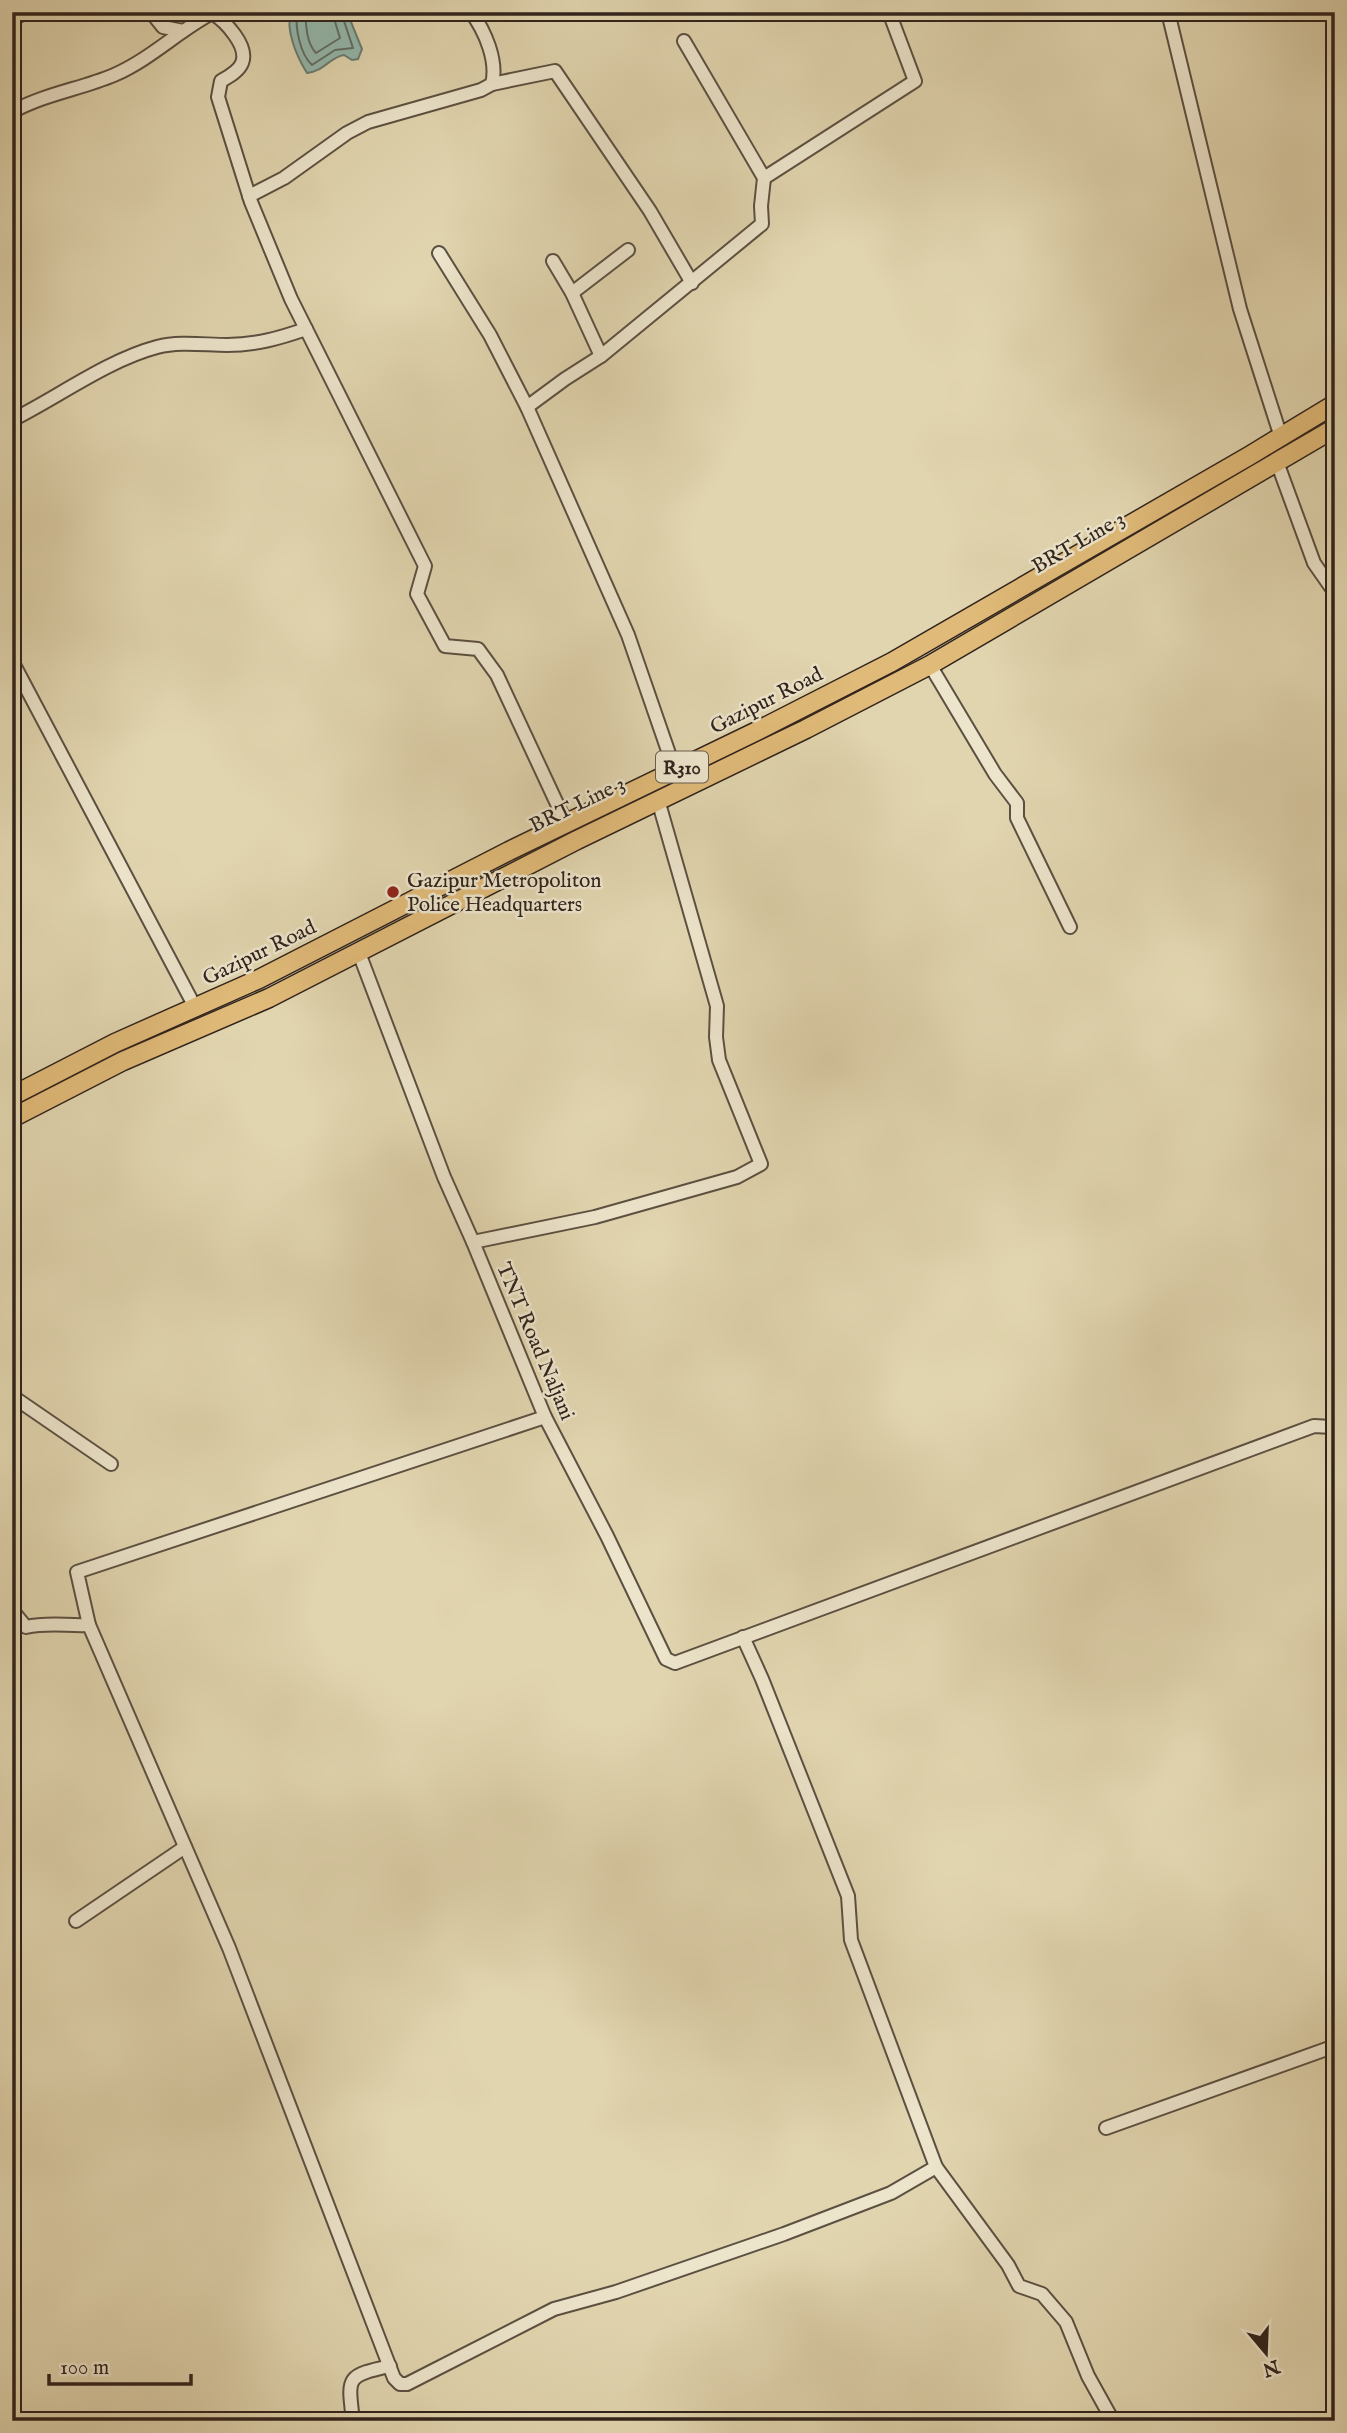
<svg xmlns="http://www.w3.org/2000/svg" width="1347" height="2433" font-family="'IM FELL English',serif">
<rect width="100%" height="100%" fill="#e1d5af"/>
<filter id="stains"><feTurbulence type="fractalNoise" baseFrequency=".00286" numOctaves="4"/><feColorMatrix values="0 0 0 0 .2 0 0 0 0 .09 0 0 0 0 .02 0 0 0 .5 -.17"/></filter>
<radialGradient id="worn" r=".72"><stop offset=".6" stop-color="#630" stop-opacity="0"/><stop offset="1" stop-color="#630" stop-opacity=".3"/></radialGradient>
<path fill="#94b8ad" stroke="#6c7c73" stroke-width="2" d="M 291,12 L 347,12 L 362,49 L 358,59 L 352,60 L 344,55 C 330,57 323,72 307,73 C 297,57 285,30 291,12 Z"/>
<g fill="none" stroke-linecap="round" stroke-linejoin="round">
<g stroke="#626e65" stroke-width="2">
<path d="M 297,12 C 295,28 300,54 312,65 L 335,50 L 353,48 L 341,12"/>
<path d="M 306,12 C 305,24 307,44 316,53 L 340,38 L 332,12"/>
</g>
<g stroke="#5c5042" stroke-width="16">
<g id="street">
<path d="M 151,12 L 163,27 L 183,31"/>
<path d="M 1168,12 L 1240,309 L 1281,437"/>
<path d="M 212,13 C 225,21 249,46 242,63 C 239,71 228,77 221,81 L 218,97 L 251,202 L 291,299 L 425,566 L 417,594 L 445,646 L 478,649 L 497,675 L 566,823"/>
<path d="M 12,19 L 27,12"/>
<path d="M 492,84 L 555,71 L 650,211 L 692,283"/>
<path d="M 12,112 C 44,94 81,89 114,75 C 151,59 179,30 214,12"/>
<path d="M 764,178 L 915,81 L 889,12"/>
<path d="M 249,196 L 284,178 L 347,133 L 368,122 L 481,90 L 492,84 C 498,61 485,31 471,12"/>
<path d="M 439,253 L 490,335 L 527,407 L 628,635 L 675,771"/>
<path d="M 553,261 L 572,293 L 601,356"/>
<path d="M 572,293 L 628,250"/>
<path d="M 527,407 L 565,379 L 601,356 L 762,224 L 761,206 L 764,178 L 684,41"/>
<path d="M 12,420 C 58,397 108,360 157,347 C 180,341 205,345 227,345 C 256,345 280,338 306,329"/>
<path d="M 1277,462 L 1314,563 L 1335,593"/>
<path d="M 12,661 L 195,1007"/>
<path d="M 930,665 L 995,774 L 1017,803 L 1017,818 L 1070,927"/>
<path d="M 359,953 L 444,1177 L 473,1242 L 545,1417 L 607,1536 L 666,1659 L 675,1663 L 1314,1426 L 1332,1427 L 1335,1429"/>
<path d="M 473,1242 L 595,1217 L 737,1177 L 761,1164 L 719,1060 L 716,1037 L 717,1006 L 658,800"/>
<path d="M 12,1396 L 111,1464"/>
<path d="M 545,1417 L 77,1572 L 89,1625 L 229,1948 L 394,2378 L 400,2384 L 407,2384 L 554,2309 L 616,2292 L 784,2234 L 891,2193 L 936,2167"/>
<path d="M 12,1610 L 26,1627 C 48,1622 67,1626 89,1625"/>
<path d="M 743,1637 L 762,1679 L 848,1896 L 851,1940 L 936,2167 L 1008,2265 L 1019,2286 L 1042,2294 L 1066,2322 L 1088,2376 L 1113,2421"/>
<path d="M 76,1921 L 185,1847"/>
<path d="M 1106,2128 L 1335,2046"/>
<path d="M 353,2421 C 348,2377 345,2376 390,2366"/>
<path d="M 1236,2421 L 1258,2421"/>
</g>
</g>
<g stroke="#30231d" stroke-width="21">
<g id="primary">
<path d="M 12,1096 L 115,1043 L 259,979 L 509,851 L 755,732 L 892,662 L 1249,456 L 1335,404"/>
<path d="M 12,1118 L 123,1061 L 269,998 L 577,840 L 806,729 L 930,665 L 1335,428"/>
</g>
</g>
<use href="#street" stroke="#ece4cb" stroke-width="12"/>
<use href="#primary" stroke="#e0ba78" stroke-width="18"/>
</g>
<circle fill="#8f2418" stroke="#ece4cb" stroke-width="2.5" cx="393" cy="892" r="7"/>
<g text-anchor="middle" stroke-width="5" stroke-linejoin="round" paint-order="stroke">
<rect fill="#ece4cb" stroke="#685d51" stroke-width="2" x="656" y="751.5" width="52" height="31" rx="5"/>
<g font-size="19" font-weight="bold" fill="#30231d">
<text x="682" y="774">R310</text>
</g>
<g font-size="21" fill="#30231d" stroke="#ece4cb">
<text transform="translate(1078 542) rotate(-30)" y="7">BRT Line 3</text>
<text transform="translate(766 700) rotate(-27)" y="7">Gazipur Road</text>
<text transform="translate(577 804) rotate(-26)" y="7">BRT Line 3</text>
<text transform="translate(259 952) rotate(-26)" y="7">Gazipur Road</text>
<text transform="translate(536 1341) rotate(67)" y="7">TNT Road Naljani</text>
</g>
<g font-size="21" fill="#30231d" stroke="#ece4cb" text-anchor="start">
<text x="407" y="887">Gazipur Metropoliton<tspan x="407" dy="24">Police Headquarters</tspan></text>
</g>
</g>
<rect width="1347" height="2433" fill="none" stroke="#e1d5af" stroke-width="42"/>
<rect x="14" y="14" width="1319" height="2405" fill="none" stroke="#30231d" stroke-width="3.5"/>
<rect x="21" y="21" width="1305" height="2391" fill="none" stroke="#30231d" stroke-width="2"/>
<g transform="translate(1266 2353) rotate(161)" stroke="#ece4cb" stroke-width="5" paint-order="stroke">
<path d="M0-5L12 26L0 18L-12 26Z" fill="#30231d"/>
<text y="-10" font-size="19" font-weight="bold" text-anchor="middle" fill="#30231d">N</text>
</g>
<path d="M49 2374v10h142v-10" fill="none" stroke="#30231d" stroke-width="3.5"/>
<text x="60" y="2374" font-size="21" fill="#30231d" stroke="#ece4cb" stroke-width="5" paint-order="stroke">100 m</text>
<rect width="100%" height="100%" filter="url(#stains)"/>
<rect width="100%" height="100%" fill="url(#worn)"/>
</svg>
